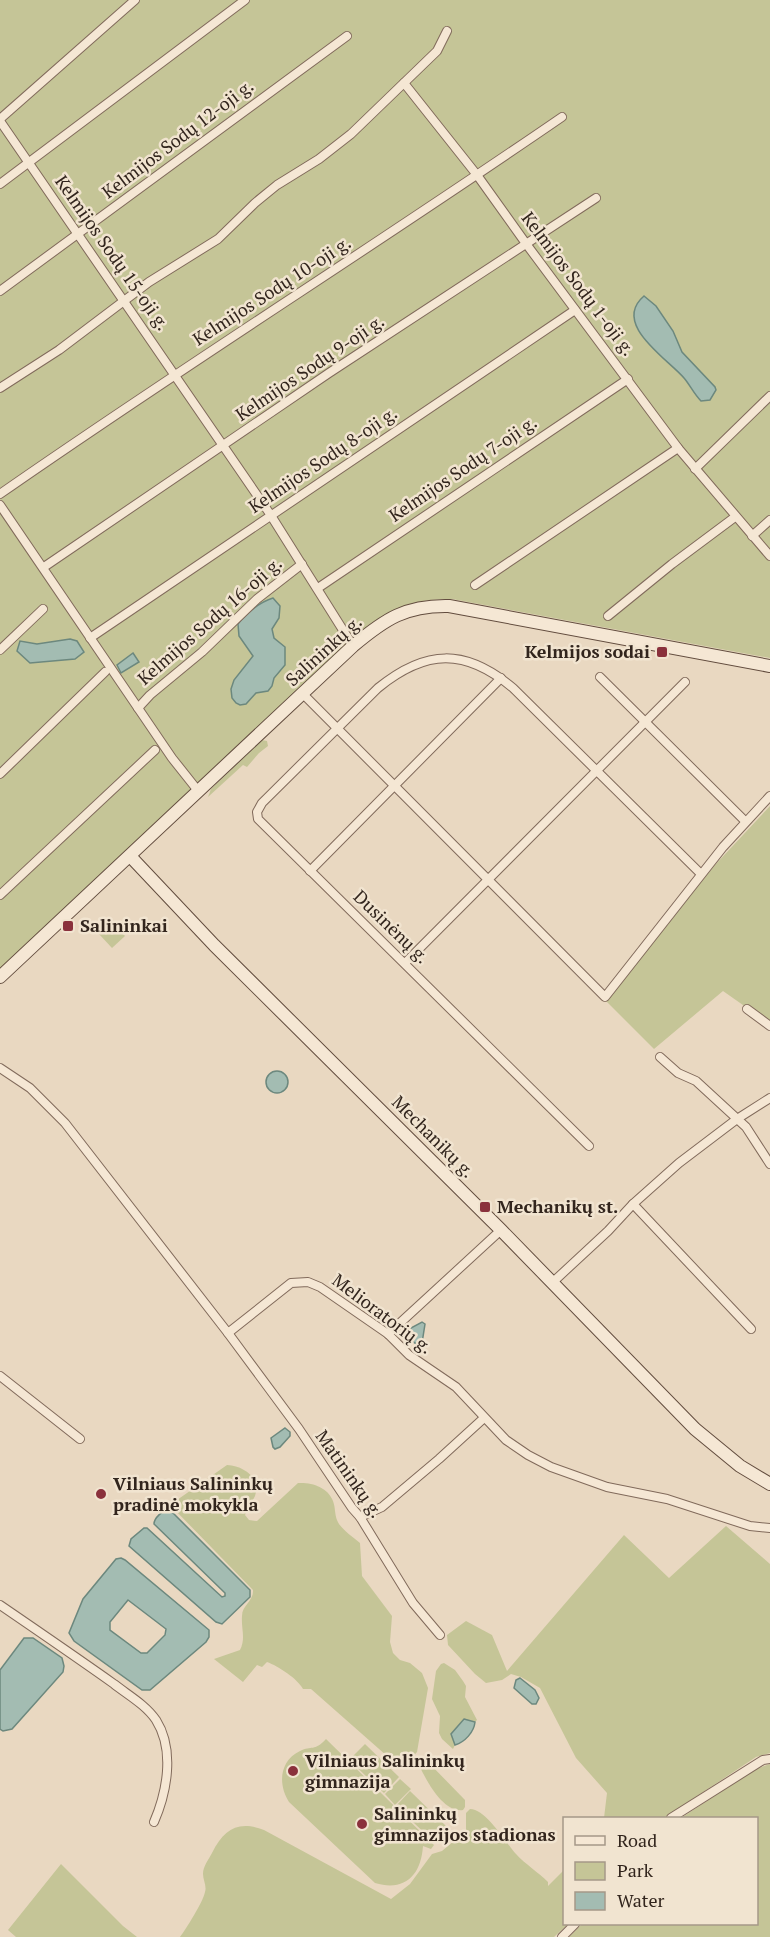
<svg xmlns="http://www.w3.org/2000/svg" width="770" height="1937" font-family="'PT Serif',serif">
<rect width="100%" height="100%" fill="#e9d8c1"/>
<g fill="#c5c597">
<path d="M 0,0 L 770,0 L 770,658 L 452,599 C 409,599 389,609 356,637 L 0,969 Z"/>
<path d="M 262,740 L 267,741 L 268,746 L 259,753 L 247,767 L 243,765 L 208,797 L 211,789 Z"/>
<path d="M 770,806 L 770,1024 L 723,991 L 654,1049 L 606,1001 L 714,866 Z"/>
<path d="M 113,922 L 125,936 L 112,948 L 99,934 Z"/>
<path d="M 227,1465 C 241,1466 250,1472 258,1484 L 255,1496 L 245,1515 L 249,1520 L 257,1521 L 298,1483 C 311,1482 328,1487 333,1501 C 336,1509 334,1516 339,1524 C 344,1531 353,1537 360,1543 L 362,1576 L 392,1616 L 390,1642 L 393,1653 L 400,1660 L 410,1663 L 422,1673 L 428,1688 L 417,1752 L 408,1762 L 395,1761 L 387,1756 L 311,1689 L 303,1689 C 298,1679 278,1666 267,1662 L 262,1667 L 257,1665 L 243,1682 L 214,1659 L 240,1650 C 246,1638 241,1629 242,1616 C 242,1605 254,1601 253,1590 L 173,1508 L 177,1500 Z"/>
<path d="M 726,1526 L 770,1564 L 770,1753 L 756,1757 L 664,1818 L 604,1818 L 607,1793 L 576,1758 L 540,1688 L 521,1677 L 511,1674 L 502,1680 L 486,1683 L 475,1674 L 448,1645 L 447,1635 L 466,1621 L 492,1635 L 507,1671 L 624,1535 L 669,1578 Z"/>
<path d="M 444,1663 L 455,1670 L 463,1681 L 466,1686 L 465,1697 L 477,1720 L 475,1722 L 464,1719 L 451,1734 L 455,1745 L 453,1749 L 442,1739 L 439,1733 L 440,1716 L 432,1699 L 436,1671 L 441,1664 Z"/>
<path d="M 326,1739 L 434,1845 L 431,1849 L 423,1846 C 421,1875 405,1892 375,1883 L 289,1802 C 278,1785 279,1761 300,1751 C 312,1745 314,1752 326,1739 Z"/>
<path d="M 365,1744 L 399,1777 L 384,1793 L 349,1760 Z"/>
<path d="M 422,1760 L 427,1761 L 465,1800 L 465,1807 L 463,1810 C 443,1813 426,1780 419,1765 Z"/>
<path d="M 770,1764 L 770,1937 L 569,1937 L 582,1924 L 756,1924 L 756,1818 L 681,1818 L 756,1769 Z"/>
<path d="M 400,1779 L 411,1789 L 395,1805 L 385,1794 Z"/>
<path d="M 410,1791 L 446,1826 L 432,1840 L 396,1806 Z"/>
<path d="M 470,1809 C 486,1809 505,1842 516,1854 C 525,1864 538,1872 548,1882 L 548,1886 L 564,1870 L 564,1924 L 568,1924 L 554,1937 L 180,1937 C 186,1929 203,1902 205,1892 C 207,1886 203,1880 203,1874 C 203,1866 209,1859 212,1853 C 224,1829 238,1820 264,1830 L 391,1899 L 410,1884 L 432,1854 L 442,1851 L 466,1831 L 466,1813 Z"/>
<path d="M 61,1864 L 123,1926 L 137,1937 L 16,1937 L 8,1930 Z"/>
</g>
<g fill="#a3bcb2" stroke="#6c887e" stroke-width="1.5" fill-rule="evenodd">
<path d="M 644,296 L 656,306 L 673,331 L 682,352 L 715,387 L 716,390 L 710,400 L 701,401 C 694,394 690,385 684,378 C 668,359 611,324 644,296 Z"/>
<path d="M 273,598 L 280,606 L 279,618 L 272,629 L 274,638 L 285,647 L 285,665 L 274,678 L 272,686 L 268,691 L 256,693 L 246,704 L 240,705 L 236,703 L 232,698 L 231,689 L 234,680 L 253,656 L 239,636 L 238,624 C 246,613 260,602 273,598 Z"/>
<path d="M 70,639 L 77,641 L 84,652 L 75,659 L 30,663 L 17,651 L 20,641 L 37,644 Z"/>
<path d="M 133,653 L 139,662 L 121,673 L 117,665 Z"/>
<circle cx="277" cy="1082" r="11"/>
<path d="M 422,1322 L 425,1324 L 422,1343 L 418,1345 L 408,1339 L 406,1334 L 409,1329 Z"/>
<path d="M 285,1428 L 290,1432 L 290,1436 L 280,1447 L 275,1449 L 273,1447 L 271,1438 Z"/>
<path d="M 169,1509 L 250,1590 L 250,1597 L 222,1624 L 216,1622 L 129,1546 L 131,1539 L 144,1528 L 147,1528 L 222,1597 L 225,1596 L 225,1593 L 154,1524 C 154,1518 163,1510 169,1509 Z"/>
<path d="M 121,1558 L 125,1560 L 209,1630 L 209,1637 L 206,1642 L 150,1690 L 142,1690 L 74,1641 L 69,1633 L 83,1599 L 116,1559 ZM 128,1600 L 166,1629 L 165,1635 L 147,1653 L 141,1653 L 110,1630 L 110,1622 Z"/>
<path d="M 24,1638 L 33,1638 L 62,1658 L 64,1666 L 63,1672 L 12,1729 L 3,1731 L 0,1729 L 0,1670 Z"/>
<path d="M 520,1678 L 535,1690 L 539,1698 L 536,1704 L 532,1704 L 514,1688 L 516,1680 Z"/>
<path d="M 464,1719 L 475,1722 C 474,1732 465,1742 455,1745 L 451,1734 Z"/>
</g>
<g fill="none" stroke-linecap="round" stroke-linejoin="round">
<g stroke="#816a5b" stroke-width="10">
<g id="street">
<path d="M 404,83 L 477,175 L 527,245 L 678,448 L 770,556"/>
<path d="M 0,119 L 135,0"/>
<path d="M 0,121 L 270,514 L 353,646"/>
<path d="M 0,184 L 245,0"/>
<path d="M 0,291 L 347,36"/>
<path d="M 0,388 L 59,350 L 149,282 L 218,239 L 255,203 L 277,185 L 319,159 L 351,134 L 437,51 L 447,31"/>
<path d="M 695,469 L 770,396"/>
<path d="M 0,494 C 185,365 376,245 562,117"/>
<path d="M 0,505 L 138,708"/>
<path d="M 752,536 L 770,520"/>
<path d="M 44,567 L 329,373 L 596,198"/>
<path d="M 475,585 L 678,448"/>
<path d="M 318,588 L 628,379"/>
<path d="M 608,616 L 672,564 L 735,517"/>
<path d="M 90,638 L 575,310"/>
<path d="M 0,650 L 43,609"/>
<path d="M 600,677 L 745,821"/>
<path d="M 303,694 L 605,997 L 723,847 L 770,796"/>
<path d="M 0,774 L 105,672"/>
<path d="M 199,792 L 172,758 L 138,708 L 150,695 L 202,652 L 257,599 L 302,564"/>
<path d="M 310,871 L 501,678"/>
<path d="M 0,895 L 155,750"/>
<path d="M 405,963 L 685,682"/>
<path d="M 747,1009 L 770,1026"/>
<path d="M 660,1057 L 678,1073 L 696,1081 L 746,1127 L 770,1164"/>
<path d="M 0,1068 L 30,1088 L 65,1123 L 228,1333 L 291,1283 L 308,1282 L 320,1287 L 388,1334 L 409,1355 L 456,1387 L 506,1440 L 528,1455 L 551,1467 L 607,1487 L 667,1499 L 750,1526 L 770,1528"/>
<path d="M 589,1146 L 258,819 L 257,812 L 262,803 L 378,688 C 426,649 465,648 513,688 L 701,874"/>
<path d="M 633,1204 L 751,1329"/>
<path d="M 553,1282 L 608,1231 L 633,1204 L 679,1163 L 737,1119 L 770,1098"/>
<path d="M 228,1333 L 299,1429 L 352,1508 L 360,1517 L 413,1603 L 440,1635"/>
<path d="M 388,1334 L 501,1230"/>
<path d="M 0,1376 L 80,1439"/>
<path d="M 360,1517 L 382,1507 L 439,1459 L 484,1418"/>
<path d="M 0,1605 C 38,1631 76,1657 114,1684 C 128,1695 146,1705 156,1720 C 175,1750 167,1792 154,1822"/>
<path d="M 671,1818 L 763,1760 L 770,1759"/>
<path d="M 562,1937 L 575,1924"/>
</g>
</g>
<g stroke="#624c3e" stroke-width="14">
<g id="secondary">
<path d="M 130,856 L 214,945 L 501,1230 L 695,1429 L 740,1466 L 770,1484"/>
<path d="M 0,977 L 353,646 C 385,619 406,605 449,606 L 770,666"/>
</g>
</g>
<use href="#street" stroke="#f5e7d4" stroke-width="8"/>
<use href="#secondary" stroke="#f5e7d4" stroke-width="12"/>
</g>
<g fill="#8a313c" stroke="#f1e4d0" stroke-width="2">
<rect x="656" y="646" width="12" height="12" rx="3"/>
<rect x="62" y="920" width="12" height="12" rx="3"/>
<rect x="479" y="1201" width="12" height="12" rx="3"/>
<circle cx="101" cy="1494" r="6"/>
<circle cx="293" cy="1771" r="6"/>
<circle cx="362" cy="1824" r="6"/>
</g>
<g text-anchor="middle" stroke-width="5" stroke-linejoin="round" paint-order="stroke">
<g font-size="18" fill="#32251d" stroke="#f1e4d0">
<text transform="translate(178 139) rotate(-37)" y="6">Kelmijos Sodų 12-oji g.</text>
<text transform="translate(112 253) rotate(55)" y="6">Kelmijos Sodų 15-oji g.</text>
<text transform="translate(578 284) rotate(53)" y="6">Kelmijos Sodų 1-oji g.</text>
<text transform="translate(272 291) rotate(-33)" y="6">Kelmijos Sodų 10-oji g.</text>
<text transform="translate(310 368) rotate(-34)" y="6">Kelmijos Sodų 9-oji g.</text>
<text transform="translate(323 460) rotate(-34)" y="6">Kelmijos Sodų 8-oji g.</text>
<text transform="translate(463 469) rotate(-34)" y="6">Kelmijos Sodų 7-oji g.</text>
<text transform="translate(210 621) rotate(-41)" y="6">Kelmijos Sodų 16-oji g.</text>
<text transform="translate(324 651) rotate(-42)" y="6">Salininkų g.</text>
<text transform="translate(391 927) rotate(44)" y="6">Dusinėnų g.</text>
<text transform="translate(433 1137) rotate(45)" y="6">Mechanikų g.</text>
<text transform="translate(382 1314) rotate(37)" y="6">Melioratorių g.</text>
<text transform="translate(349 1474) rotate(55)" y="6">Matininkų g.</text>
</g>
<g font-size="18" font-weight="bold" fill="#32251d" stroke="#f1e4d0" text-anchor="start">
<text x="650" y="658" text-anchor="end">Kelmijos sodai</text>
<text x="80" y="932">Salininkai</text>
<text x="497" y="1213">Mechanikų st.</text>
<text x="113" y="1490">Vilniaus Salininkų<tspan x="113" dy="21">pradinė mokykla</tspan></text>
<text x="305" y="1767">Vilniaus Salininkų<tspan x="305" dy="21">gimnazija</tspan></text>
<text x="374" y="1820">Salininkų<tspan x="374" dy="21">gimnazijos stadionas</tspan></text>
</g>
</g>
<rect x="563" y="1817" width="195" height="108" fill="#f1e4d0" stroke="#a59888" stroke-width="1.5"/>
<rect x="575" y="1836" width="30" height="9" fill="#f5e7d4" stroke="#a59888" stroke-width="1.5"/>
<text x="617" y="1847" font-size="18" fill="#32251d">Road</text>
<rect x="575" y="1862" width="30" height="18" fill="#c5c597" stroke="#a59888" stroke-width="1.5"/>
<text x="617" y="1877" font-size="18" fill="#32251d">Park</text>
<rect x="575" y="1892" width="30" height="18" fill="#a3bcb2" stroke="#a59888" stroke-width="1.5"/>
<text x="617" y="1907" font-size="18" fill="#32251d">Water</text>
</svg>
